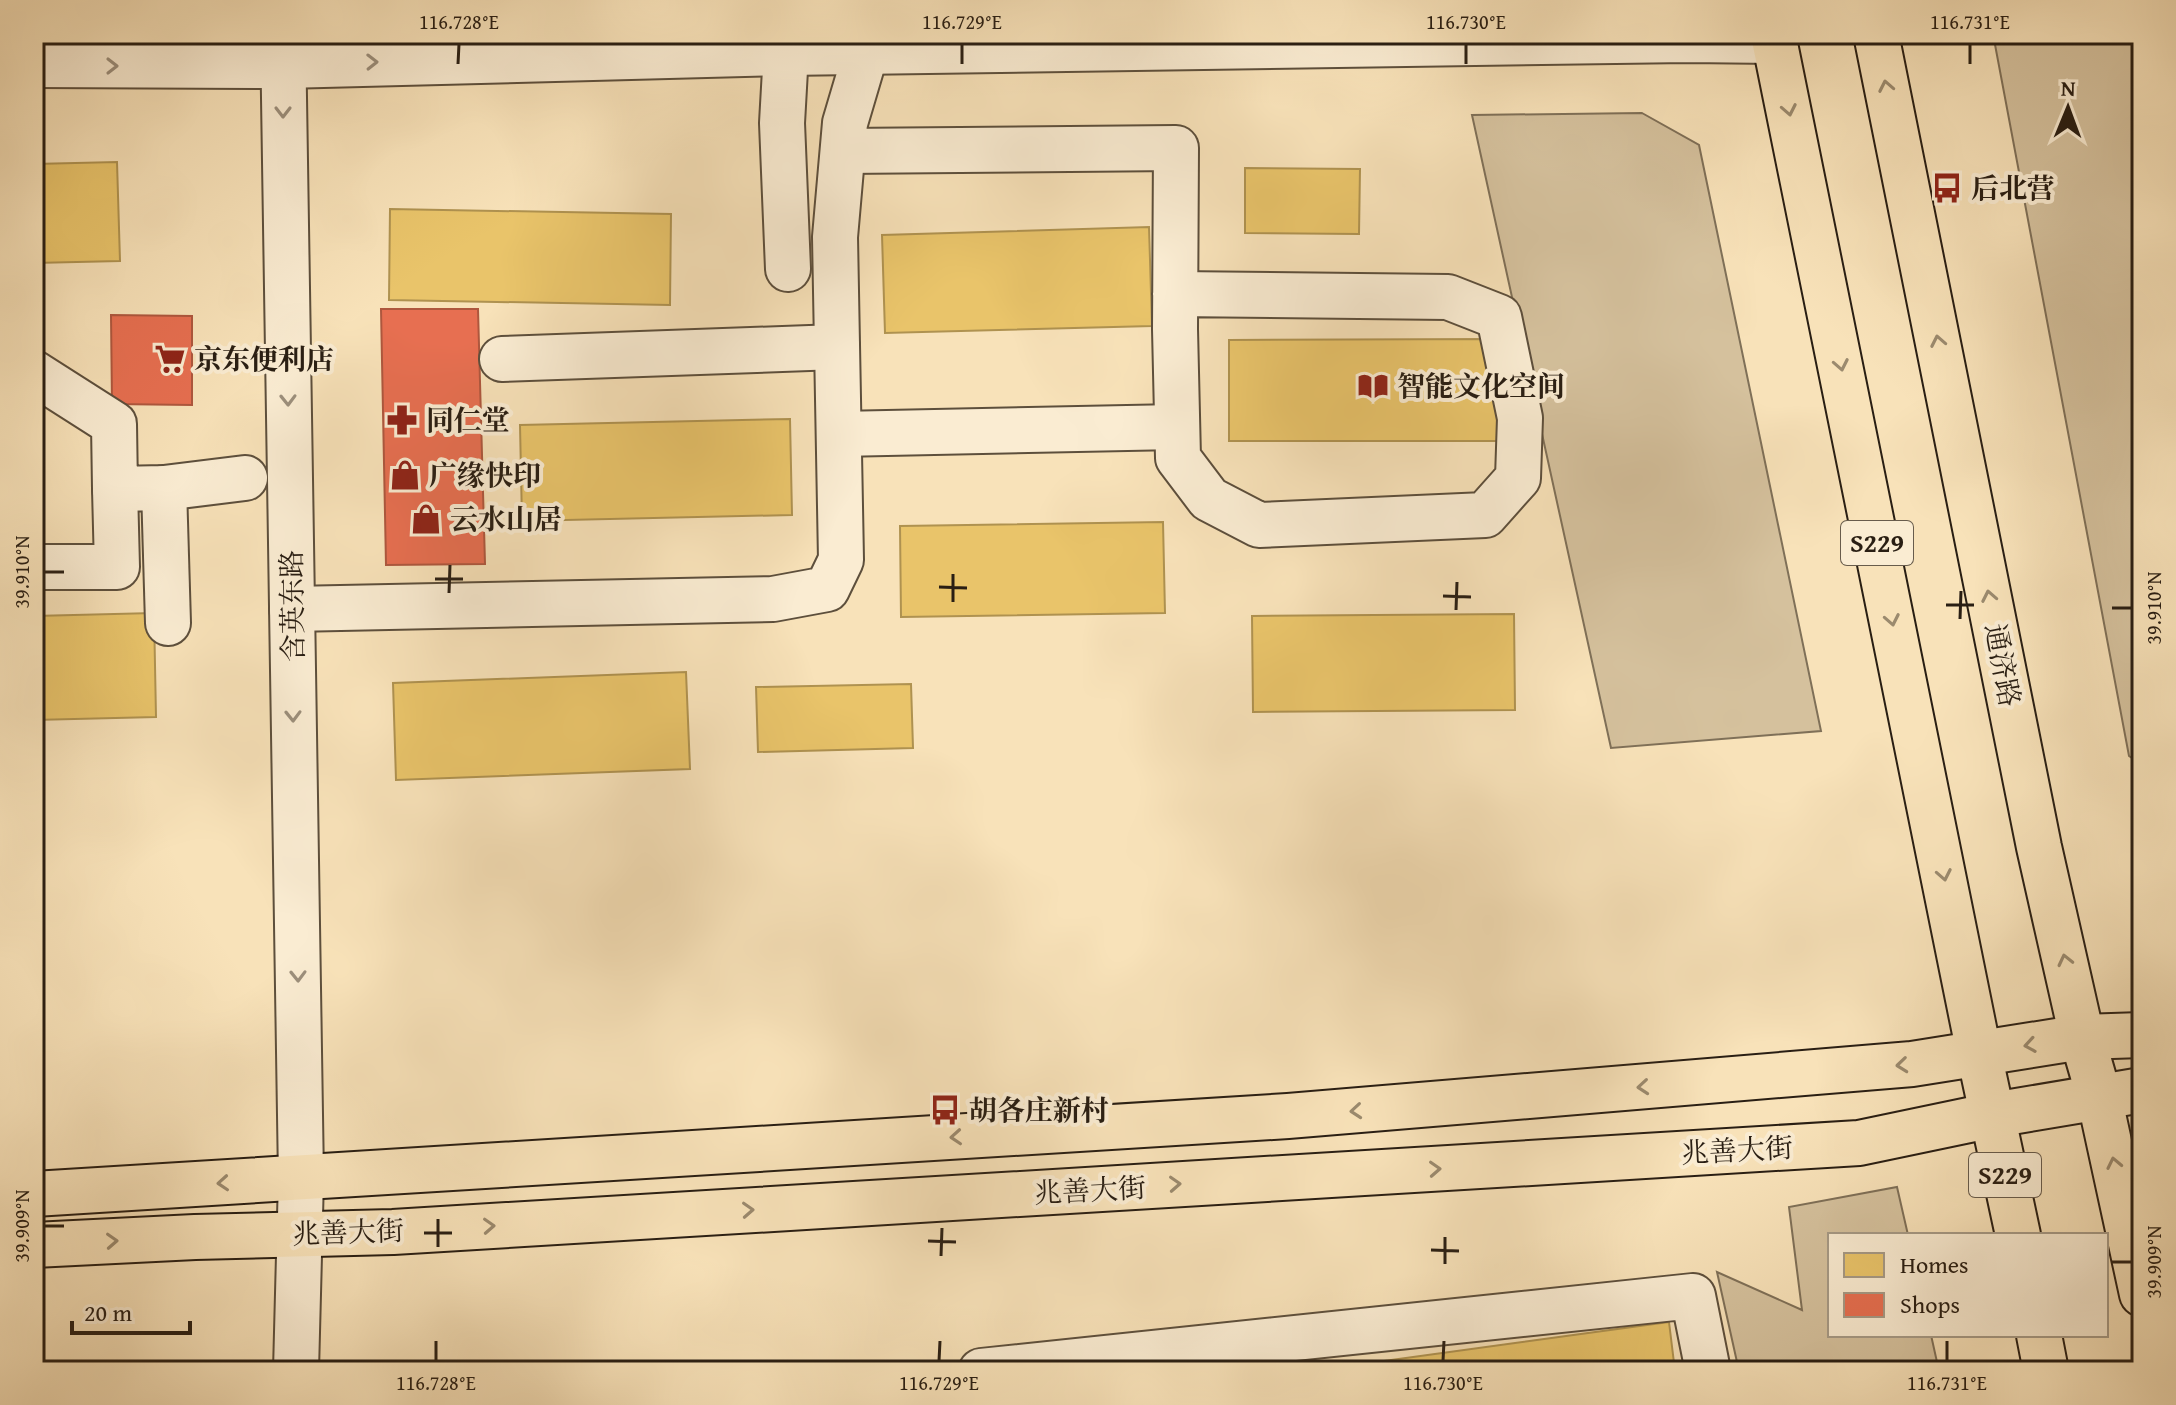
<svg xmlns="http://www.w3.org/2000/svg" width="2176" height="1405" font-family="'Gentium Book Plus','Noto Serif SC',serif">
<rect width="100%" height="100%" fill="#f8e2b9"/>
<filter id="stains"><feTurbulence type="fractalNoise" baseFrequency=".0025" numOctaves="4"/><feColorMatrix values="0 0 0 0 .2 0 0 0 0 .09 0 0 0 0 .02 0 0 0 .5 -.17"/></filter>
<radialGradient id="worn" r=".72"><stop offset=".6" stop-color="#630" stop-opacity="0"/><stop offset="1" stop-color="#630" stop-opacity=".3"/></radialGradient>
<g fill="#d5c19d" stroke="#7f7058" stroke-width="2">
<path d="M 1993,34 L 2142,34 L 2142,765 L 2129,756 Z"/>
<path d="M 1642,113 L 1699,145 L 1821,731 L 1611,748 L 1472,115 Z"/>
<path d="M 1897,1187 L 1908,1235 L 1830,1235 L 1830,1335 L 1931,1335 L 1939,1371 L 1739,1371 L 1717,1272 L 1802,1310 L 1789,1207 Z"/>
</g>
<g fill="#e9c46a" stroke="#af9250" stroke-width="2">
<path d="M 117,162 L 120,261 L 34,263 L 34,164 Z"/>
<path d="M 1245,168 L 1360,169 L 1359,234 L 1245,233 Z"/>
<path d="M 390,209 L 671,214 L 670,305 L 389,300 Z"/>
<path d="M 1149,227 L 1152,326 L 885,333 L 882,235 Z"/>
<path d="M 1497,339 L 1498,441 L 1229,441 L 1229,340 Z"/>
<path d="M 34,411 L 36,411 L 38,510 L 34,510 Z"/>
<path d="M 790,419 L 792,515 L 522,521 L 520,425 Z"/>
<path d="M 1163,522 L 1165,613 L 901,617 L 900,526 Z"/>
<path d="M 154,613 L 156,717 L 34,720 L 34,616 Z"/>
<path d="M 1514,614 L 1515,710 L 1253,712 L 1252,616 Z"/>
<path d="M 686,672 L 690,769 L 396,780 L 393,683 Z"/>
<path d="M 911,684 L 913,748 L 758,752 L 756,687 Z"/>
<path d="M 1669,1322 L 1675,1371 L 1311,1371 Z"/>
</g>
<g fill="#e76f51" stroke="#ae573e" stroke-width="2">
<path d="M 381,309 L 478,309 L 485,564 L 386,565 Z"/>
<path d="M 111,315 L 192,316 L 192,405 L 112,404 Z"/>
</g>
<g fill="none" stroke-linecap="round" stroke-linejoin="round">
<g stroke="#5d4f3c" stroke-width="48">
<g id="minor">
<path d="M 283,34 L 301,1178 L 296,1371"/>
<path d="M 787,34 L 782,123 L 788,269"/>
<path d="M 34,65 L 284,66 L 785,53 L 1688,40 L 1775,41"/>
<path d="M 843,151 L 1176,148 L 1175,329 L 1178,458 L 1209,499 L 1259,525 L 1485,515 L 1518,478 L 1520,418 L 1499,317 L 1448,297 L 1175,294"/>
<path d="M 502,359 L 837,347"/>
<path d="M 34,373 L 114,424 L 115,489 L 164,488 L 245,478"/>
<path d="M 839,434 L 1177,427"/>
<path d="M 164,488 L 168,623"/>
<path d="M 34,567 L 117,567 L 115,489"/>
<path d="M 292,609 L 773,599 L 827,589 L 841,560 L 835,237 L 845,123 L 866,52 L 867,34"/>
<path d="M 981,1371 L 1693,1296 L 1708,1371"/>
</g>
</g>
<g stroke="#291e13" stroke-width="48">
<g id="major">
<path d="M 1773,34 L 1979,1053 L 2018,1235"/>
<path d="M 1876,34 L 2039,847 L 2082,1037 L 2099,1096 L 2142,1294"/>
<path d="M 34,1194 L 1288,1116 L 1912,1064 L 2082,1037 L 2142,1035"/>
<path d="M 34,1245 L 195,1237 L 393,1232 L 1859,1143 L 1993,1115 L 2142,1090"/>
<path d="M 2039,1335 L 2046,1371"/>
</g>
</g>
<use href="#minor" stroke="#faecd2" stroke-width="44"/>
<use href="#major" stroke="#f8e2b9" stroke-width="44"/>
</g>
<defs><path id="oneway-chevron" d="M-2-3.5L2.5 0L-2 3.5" fill="none" stroke-width="1.6" stroke-linecap="round" stroke-linejoin="round" transform="scale(2)"/></defs>
<g stroke="#9c8f7c">
<use href="#oneway-chevron" transform="translate(372 62) rotate(-1)"/>
<use href="#oneway-chevron" transform="translate(112 66)"/>
<use href="#oneway-chevron" transform="translate(283 112) rotate(90)"/>
<use href="#oneway-chevron" transform="translate(288 400) rotate(89)"/>
<use href="#oneway-chevron" transform="translate(293 716) rotate(89)"/>
<use href="#oneway-chevron" transform="translate(298 976) rotate(89)"/>
</g>
<g stroke="#9b8a6e">
<use href="#oneway-chevron" transform="translate(1886 86) rotate(-101)"/>
<use href="#oneway-chevron" transform="translate(1789 110) rotate(79)"/>
<use href="#oneway-chevron" transform="translate(1938 341) rotate(-101)"/>
<use href="#oneway-chevron" transform="translate(1841 365) rotate(79)"/>
<use href="#oneway-chevron" transform="translate(1989 596) rotate(-101)"/>
<use href="#oneway-chevron" transform="translate(1892 620) rotate(79)"/>
<use href="#oneway-chevron" transform="translate(1944 875) rotate(79)"/>
<use href="#oneway-chevron" transform="translate(2065 960) rotate(-103)"/>
<use href="#oneway-chevron" transform="translate(2030 1045) rotate(171)"/>
<use href="#oneway-chevron" transform="translate(1902 1065) rotate(174)"/>
<use href="#oneway-chevron" transform="translate(1643 1087) rotate(175)"/>
<use href="#oneway-chevron" transform="translate(1356 1111) rotate(175)"/>
<use href="#oneway-chevron" transform="translate(956 1137) rotate(176)"/>
<use href="#oneway-chevron" transform="translate(2114 1163) rotate(-102)"/>
<use href="#oneway-chevron" transform="translate(1435 1169) rotate(-3)"/>
<use href="#oneway-chevron" transform="translate(223 1183) rotate(176)"/>
<use href="#oneway-chevron" transform="translate(1175 1184) rotate(-3)"/>
<use href="#oneway-chevron" transform="translate(748 1210) rotate(-3)"/>
<use href="#oneway-chevron" transform="translate(489 1226) rotate(-3)"/>
<use href="#oneway-chevron" transform="translate(112 1241) rotate(-3)"/>
</g>
<path fill="none" stroke="#291e13" stroke-width="3" d="M 458,64 L 459,44M 962,64 L 962,44M 1466,64 L 1466,44M 1970,64 L 1970,44M 44,572 L 64,572M 435,579 L 463,579M 939,587 L 967,588M 449,593 L 450,565M 1443,596 L 1471,597M 953,602 L 953,574M 1946,605 L 1974,605M 2112,608 L 2132,608M 1456,610 L 1457,582M 1960,619 L 1961,591M 44,1226 L 64,1226M 424,1233 L 452,1233M 928,1241 L 956,1242M 438,1247 L 438,1219M 1431,1250 L 1459,1251M 941,1256 L 942,1228M 2112,1262 L 2132,1262M 1445,1264 L 1445,1237M 436,1361 L 436,1341M 939,1361 L 940,1341M 1443,1361 L 1444,1341M 1947,1361 L 1947,1341"/>
<defs>
<g id="bus-bare" transform="scale(2.4)"><path d="M-5-6H5V4H4V6H2V4H-2V6H-4V4H-5ZM-3.5-4V0h7V-4ZM-3.5 1.2v1.5H-2V1.2ZM2 1.2v1.5H3.5V1.2Z" fill="#8f2418" stroke="#faecd2" stroke-width="2.5" paint-order="stroke"/></g>
<g id="supermarket-bare" transform="scale(2.4)"><path d="M-6-5.5h2.5l.6 2H6L4.5 2H-2.5L-4.4-4H-6ZM-1.5 3.2a1.3 1.3 0 1 0 .1 0ZM3 3.2a1.3 1.3 0 1 0 .1 0Z" fill="#8f2418" stroke="#faecd2" stroke-width="2.5" paint-order="stroke"/></g>
<g id="library-bare" transform="scale(2.4)"><path d="M-6-4Q-3-5.5-.7-3.5V5Q-3 3-6 4ZM6-4Q3-5.5 .7-3.5V5Q3 3 6 4Z" fill="#8f2418" stroke="#faecd2" stroke-width="2.5" paint-order="stroke"/></g>
<g id="pharmacy-bare" transform="scale(2.4)"><path d="M-2-6h4v4h4v4h-4v4h-4v-4h-4v-4h4Z" fill="#8f2418" stroke="#faecd2" stroke-width="2.5" paint-order="stroke"/></g>
<g id="shop-bare" transform="scale(2.4)"><path d="M-5-2.5h2.3a2.7 3.5 0 0 1 5.4 0H5L5.5 6h-11ZM-1.5-2.5h3a1.5 2.3 0 0 0-3 0Z" fill="#8f2418" stroke="#faecd2" stroke-width="2.5" paint-order="stroke"/></g>
</defs>
<g fill-rule="evenodd">
<use href="#bus-bare" x="1947" y="188"/>
<use href="#supermarket-bare" x="170" y="359"/>
<use href="#library-bare" x="1373" y="386"/>
<use href="#pharmacy-bare" x="402" y="420"/>
<use href="#shop-bare" x="405" y="475"/>
<use href="#shop-bare" x="426" y="519"/>
<use href="#bus-bare" x="945" y="1110"/>
</g>
<g text-anchor="middle" stroke-width="8" stroke-linejoin="round" paint-order="stroke">
<g fill="#faecd2" stroke="#685c4c" stroke-width="2">
<rect x="1841" y="521" width="72" height="44" rx="6"/>
<rect x="1969" y="1153" width="72" height="44" rx="6"/>
</g>
<g font-size="26" font-weight="bold" fill="#291e13">
<text x="1877" y="552">S229</text>
<text x="2005" y="1184">S229</text>
</g>
<g font-size="28" font-weight="bold" fill="#291e13" stroke="#faecd2" text-anchor="start">
<text x="1971" y="198">后北营</text>
<text x="194" y="369">京东便利店</text>
<text x="1397" y="396">智能文化空间</text>
<text x="426" y="430">同仁堂</text>
<text x="429" y="485">广缘快印</text>
<text x="450" y="529">云水山居</text>
<text x="969" y="1120">胡各庄新村</text>
</g>
<g font-size="28" fill="#291e13" stroke="#faecd2">
<text transform="translate(292 606) rotate(-91)" y="10">含英东路</text>
<text transform="translate(2003 665) rotate(79)" y="10">通济路</text>
<text transform="translate(1737 1150) rotate(-3)" y="10">兆善大街</text>
<text transform="translate(1090 1190) rotate(-3)" y="10">兆善大街</text>
<text transform="translate(348 1232) rotate(-2)" y="10">兆善大街</text>
</g>
</g>
<rect width="2176" height="1405" fill="none" stroke="#f8e2b9" stroke-width="88"/>
<rect x="1828" y="1233" width="280" height="104" fill="#faecd2" stroke="#a69a86" stroke-width="2"/>
<rect x="1844" y="1253" width="40" height="24" fill="#e9c46a" stroke="#a69a86" stroke-width="2"/>
<text x="1900" y="1273" font-size="24" fill="#291e13">Homes</text>
<rect x="1844" y="1293" width="40" height="24" fill="#e76f51" stroke="#a69a86" stroke-width="2"/>
<text x="1900" y="1313" font-size="24" fill="#291e13">Shops</text>
<g transform="translate(2068 108) rotate(1)" stroke="#faecd2" stroke-width="6" paint-order="stroke">
<path d="M0-6L14 30L0 20L-14 30Z" fill="#291e13"/>
<text y="-12" font-size="22" font-weight="bold" text-anchor="middle" fill="#291e13">N</text>
</g>
<path d="M72 1321v12h118v-12" fill="none" stroke="#291e13" stroke-width="4"/>
<text x="84" y="1321" font-size="24" fill="#291e13" stroke="#faecd2" stroke-width="6" paint-order="stroke">20 m</text>
<rect x="44" y="44" width="2088" height="1317" fill="none" stroke="#291e13" stroke-width="3"/>
<g font-size="20" text-anchor="middle" fill="#291e13">
<text x="459" y="29">116.728°E</text>
<text x="962" y="29">116.729°E</text>
<text x="1466" y="29">116.730°E</text>
<text x="1970" y="29">116.731°E</text>
<text transform="translate(22 572) rotate(-90)" y="7">39.910°N</text>
<text transform="translate(2154 608) rotate(-90)" y="7">39.910°N</text>
<text transform="translate(22 1226) rotate(-90)" y="7">39.909°N</text>
<text transform="translate(2154 1262) rotate(-90)" y="7">39.909°N</text>
<text x="436" y="1390">116.728°E</text>
<text x="939" y="1390">116.729°E</text>
<text x="1443" y="1390">116.730°E</text>
<text x="1947" y="1390">116.731°E</text>
</g>
<rect width="100%" height="100%" filter="url(#stains)"/>
<rect width="100%" height="100%" fill="url(#worn)"/>
</svg>
